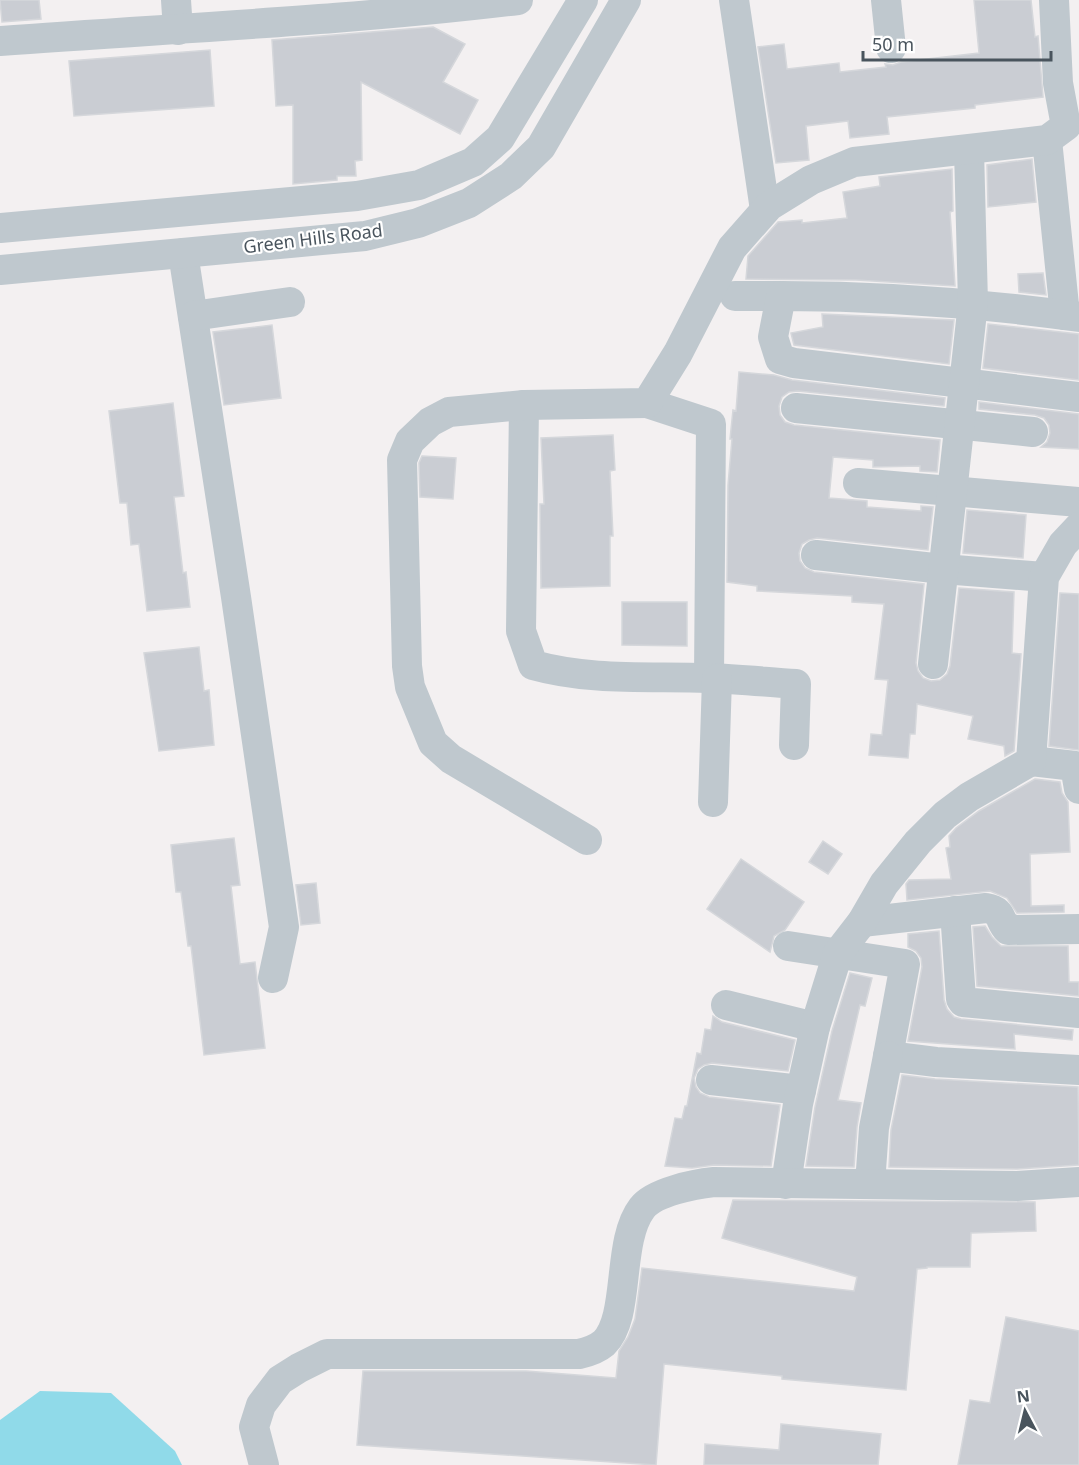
<svg xmlns="http://www.w3.org/2000/svg" width="1079" height="1465" font-family="'Noto Sans',sans-serif">
<rect width="100%" height="100%" fill="#f3f0f1"/>
<path fill="#90dae9" d="M 40,1391 L 111,1393 L 175,1451 L 182,1465 L 0,1465 L 0,1420 Z"/>
<g fill="#cacdd3" stroke="#d5d7db" stroke-width="1.5">
<path d="M 0,0 L 39,0 L 41,19 L 2,22 Z"/>
<path d="M 974,0 L 1031,0 L 1035,37 L 1038,36 L 1043,97 L 975,105 L 975,108 L 887,117 L 889,134 L 850,138 L 848,121 L 806,126 L 809,160 L 776,163 L 758,47 L 784,44 L 787,69 L 839,63 L 840,72 L 886,67 L 885,64 L 893,65 L 901,62 L 979,53 Z"/>
<path d="M 433,27 L 465,44 L 443,82 L 478,100 L 460,134 L 361,82 L 362,160 L 355,161 L 356,176 L 337,176 L 337,180 L 293,184 L 293,105 L 276,106 L 272,40 Z"/>
<path d="M 210,50 L 214,106 L 74,116 L 69,61 Z"/>
<path d="M 1032,159 L 1036,202 L 988,207 L 987,165 Z"/>
<path d="M 952,169 L 953,211 L 950,212 L 955,286 L 856,280 L 746,279 L 748,256 L 778,222 L 802,220 L 802,223 L 847,218 L 843,192 L 880,186 L 879,177 Z"/>
<path d="M 1043,273 L 1046,295 L 1019,292 L 1018,274 Z"/>
<path d="M 822,314 L 954,320 L 949,364 L 794,345 L 791,333 L 823,327 Z"/>
<path d="M 988,324 L 1079,334 L 1079,380 L 983,368 Z"/>
<path d="M 272,325 L 281,398 L 224,405 L 213,332 Z"/>
<path d="M 739,372 L 774,375 L 792,380 L 945,398 L 944,406 L 798,391 L 789,392 L 782,397 L 779,406 L 780,415 L 785,422 L 794,425 L 940,440 L 937,472 L 920,471 L 920,466 L 873,467 L 873,460 L 833,457 L 829,498 L 867,501 L 867,507 L 921,511 L 921,506 L 933,507 L 928,550 L 817,538 L 809,540 L 802,544 L 799,553 L 800,561 L 805,568 L 814,572 L 924,584 L 916,663 L 918,671 L 923,678 L 931,681 L 940,680 L 947,674 L 950,666 L 959,588 L 1014,592 L 1012,653 L 1021,654 L 1014,751 L 1005,756 L 1004,746 L 968,739 L 973,716 L 917,704 L 915,734 L 910,734 L 908,758 L 869,755 L 871,734 L 882,735 L 888,680 L 875,679 L 884,604 L 852,602 L 852,596 L 757,591 L 757,586 L 727,582 L 728,485 L 732,439 L 730,439 L 733,410 L 736,411 Z"/>
<path d="M 979,402 L 1079,414 L 1079,449 L 1041,447 L 1047,442 L 1050,433 L 1049,425 L 1044,418 L 1035,415 L 979,409 Z"/>
<path d="M 173,403 L 184,496 L 174,497 L 183,573 L 186,572 L 190,607 L 147,611 L 139,544 L 131,545 L 127,503 L 120,503 L 109,411 Z"/>
<path d="M 613,435 L 615,470 L 610,471 L 613,536 L 610,536 L 610,586 L 541,588 L 540,504 L 544,504 L 541,438 Z"/>
<path d="M 422,456 L 456,458 L 453,499 L 420,497 L 419,463 Z"/>
<path d="M 967,510 L 1026,515 L 1023,558 L 963,553 Z"/>
<path d="M 1060,593 L 1079,594 L 1079,750 L 1049,746 Z"/>
<path d="M 622,602 L 687,602 L 687,646 L 622,645 Z"/>
<path d="M 199,647 L 204,691 L 209,690 L 214,745 L 159,751 L 144,653 Z"/>
<path d="M 1035,779 L 1060,782 L 1062,793 L 1068,802 L 1070,852 L 1030,854 L 1031,906 L 1064,905 L 1064,912 L 1017,913 L 1007,898 L 990,891 L 907,900 L 906,884 L 909,880 L 951,879 L 946,848 L 950,847 L 949,836 L 956,828 L 979,811 Z"/>
<path d="M 234,838 L 240,885 L 231,886 L 240,964 L 255,962 L 265,1048 L 204,1055 L 191,946 L 188,946 L 181,892 L 176,892 L 171,845 Z"/>
<path d="M 823,841 L 842,854 L 828,874 L 809,862 Z"/>
<path d="M 741,859 L 804,902 L 785,930 L 774,936 L 770,952 L 707,909 Z"/>
<path d="M 316,883 L 320,923 L 301,925 L 296,885 Z"/>
<path d="M 985,926 L 992,937 L 1001,946 L 1068,946 L 1069,982 L 1079,982 L 1079,996 L 977,986 L 973,927 Z"/>
<path d="M 939,931 L 944,1000 L 947,1009 L 954,1017 L 961,1019 L 1073,1030 L 1072,1040 L 1014,1034 L 1015,1049 L 908,1041 L 922,967 L 921,958 L 916,951 L 908,947 L 908,934 Z"/>
<path d="M 850,973 L 872,978 L 865,1006 L 860,1005 L 838,1100 L 861,1103 L 857,1127 L 854,1167 L 806,1166 L 815,1107 L 832,1031 Z"/>
<path d="M 713,1016 L 722,1022 L 795,1040 L 788,1071 L 712,1063 L 704,1065 L 698,1069 L 694,1078 L 696,1087 L 700,1093 L 709,1097 L 780,1105 L 771,1166 L 714,1165 L 692,1168 L 665,1166 L 675,1118 L 682,1119 L 685,1106 L 687,1106 L 697,1053 L 701,1054 L 705,1029 L 711,1030 Z"/>
<path d="M 902,1075 L 935,1079 L 1078,1087 L 1079,1165 L 1017,1169 L 889,1167 L 891,1130 Z"/>
<path d="M 733,1200 L 1035,1202 L 1036,1231 L 971,1233 L 970,1267 L 927,1267 L 927,1268 L 917,1269 L 906,1390 L 782,1379 L 782,1376 L 664,1364 L 656,1465 L 357,1445 L 363,1371 L 526,1371 L 616,1378 L 619,1351 L 628,1337 L 635,1319 L 642,1268 L 854,1291 L 857,1277 L 722,1238 Z"/>
<path d="M 1006,1317 L 1079,1331 L 1079,1465 L 958,1465 L 970,1400 L 990,1403 Z"/>
<path d="M 781,1424 L 881,1434 L 878,1465 L 704,1465 L 705,1444 L 779,1450 Z"/>
</g>
<g fill="none" stroke-linecap="round" stroke-linejoin="round">
<g stroke="#bfc8ce" stroke-width="30">
<path d="M 176,0 L 178,30"/>
<path d="M 734,0 L 765,210"/>
<path d="M 886,0 L 891,48"/>
<path d="M 0,41 C 173,28 346,21 518,0"/>
<path d="M 1047,140 L 1065,315"/>
<path d="M 0,228 L 357,196 L 419,185 L 473,162 L 500,138 L 583,0"/>
<path d="M 183,253 L 236,597 L 284,927 L 273,978"/>
<path d="M 0,270 L 365,236 L 418,223 L 469,203 L 511,176 L 541,147 L 626,0"/>
<path d="M 735,296 L 781,296"/>
<path d="M 193,316 L 290,302"/>
<path d="M 1079,317 C 980,303 881,296 781,296 L 773,337 L 780,359 L 794,363 L 1079,397"/>
<path d="M 647,403 L 711,424 L 709,678"/>
<path d="M 524,405 L 521,631 L 533,665 C 590,681 649,676 708,678 C 737,679 766,682 796,684 L 794,745"/>
<path d="M 796,408 L 1033,432"/>
<path d="M 858,483 L 1079,502"/>
<path d="M 816,555 L 943,569 L 1044,577"/>
<path d="M 933,664 L 973,303 L 969,150"/>
<path d="M 1031,761 L 1075,766 L 1079,789"/>
<path d="M 713,802 L 717,679"/>
<path d="M 587,840 L 451,759 L 433,743 L 410,687 L 407,666 L 402,460 L 410,441 L 430,422 L 449,412 L 524,405 L 647,403 L 678,353 L 732,248 L 769,206 L 811,180 L 854,162 L 1047,140 L 1066,126 L 1058,83 L 1054,0"/>
<path d="M 955,911 L 961,999 L 963,1002 L 1079,1013"/>
<path d="M 862,922 L 986,908 C 1004,911 998,920 1008,930 L 1079,929"/>
<path d="M 788,946 L 905,964 L 888,1056 L 936,1062 L 1079,1070"/>
<path d="M 726,1005 L 815,1027"/>
<path d="M 711,1080 L 801,1090"/>
<path d="M 786,1184 L 798,1104 L 815,1027 L 838,953 L 862,922 L 884,884 L 918,842 L 945,815 L 969,797 L 1031,761 L 1044,577 L 1063,544 L 1079,527"/>
<path d="M 870,1184 L 874,1128 L 888,1056"/>
<path d="M 264,1465 L 254,1427 L 261,1405 L 280,1380 L 299,1368 L 327,1354 L 579,1354 C 588,1352 597,1349 604,1343 C 631,1317 616,1242 642,1208 C 654,1192 695,1184 714,1182 L 1017,1186 L 1079,1182"/>
</g>
</g>
<g text-anchor="middle" stroke-width="4.5" stroke-linejoin="round" paint-order="stroke">
<g font-size="18" fill="#49545d" stroke="#fff">
<text transform="translate(313 239) rotate(-7)" y="6">Green Hills Road</text>
</g>
</g>
<g transform="translate(1025 1411) rotate(353)" stroke="#ffffff" stroke-width="4.5" paint-order="stroke">
<path d="M0-4.5L10 22L0 15L-10 22Z" fill="#49545d"/>
<text y="-9" font-size="16" font-weight="bold" text-anchor="middle" fill="#49545d">N</text>
</g>
<path d="M863 51v9h188v-9" fill="none" stroke="#49545d" stroke-width="3"/>
<text x="872" y="51" font-size="18" fill="#49545d" stroke="#ffffff" stroke-width="4.5" paint-order="stroke">50 m</text>
</svg>
